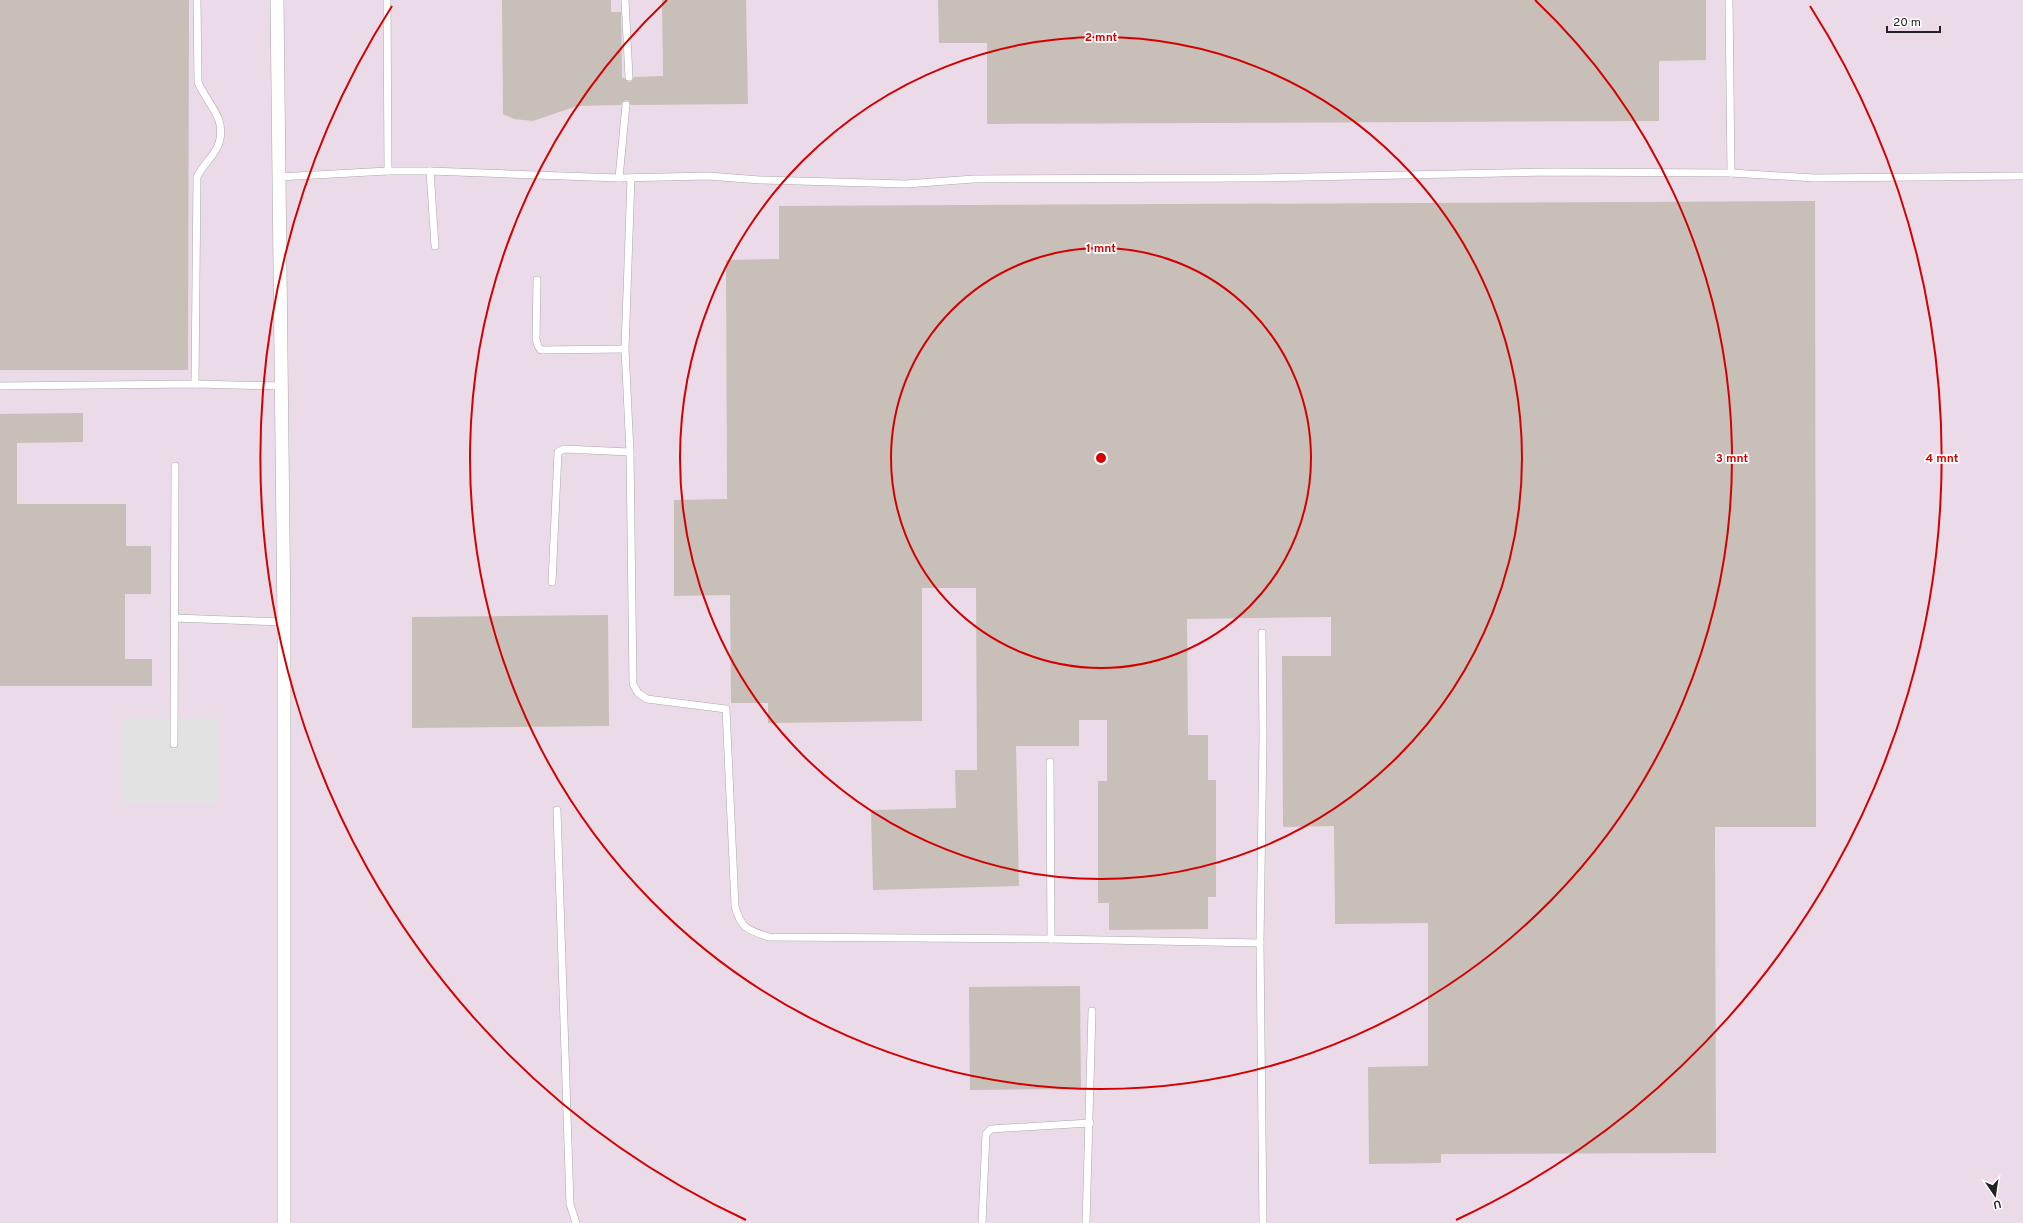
<svg xmlns="http://www.w3.org/2000/svg" width="2023" height="1223" font-family="Overpass,sans-serif">
<rect width="100%" height="100%" fill="#f2efe9"/>
<rect fill="#ebdbe8" x="0" y="0" width="2023" height="1223"/>
<rect fill="#e2e2e2" x="121" y="718" width="96" height="85"/>
<g fill="#c7bfb8">
<path d="M 0,0 L 189,0 L 188,370 L 0,370 Z"/>
<path d="M 502,0 L 611,0 L 611,12 L 621,12 L 622,77 L 629,82 L 632,81 L 634,77 L 663,76 L 662,0 L 746,0 L 748,104 L 631,105 L 629,101 L 626,100 L 622,102 L 621,105 L 577,106 L 533,121 L 514,119 L 503,114 Z"/>
<path d="M 938,0 L 1706,0 L 1706,60 L 1659,61 L 1659,121 L 987,124 L 987,43 L 939,43 Z"/>
<path d="M 1815,201 L 1816,827 L 1715,827 L 1716,1153 L 1441,1154 L 1441,1163 L 1369,1164 L 1368,1067 L 1428,1066 L 1428,923 L 1335,924 L 1334,826 L 1283,827 L 1282,656 L 1331,656 L 1331,617 L 1187,619 L 1188,735 L 1208,735 L 1208,780 L 1216,780 L 1216,897 L 1208,897 L 1208,929 L 1109,930 L 1109,903 L 1098,903 L 1098,781 L 1107,781 L 1107,720 L 1079,720 L 1079,746 L 1016,746 L 1019,886 L 873,890 L 871,810 L 956,808 L 955,770 L 977,770 L 976,588 L 922,588 L 922,721 L 768,723 L 768,703 L 731,703 L 730,595 L 674,596 L 674,500 L 727,499 L 726,260 L 779,259 L 779,206 Z"/>
<path d="M 83,413 L 83,442 L 17,443 L 17,504 L 126,504 L 126,546 L 151,546 L 151,594 L 125,594 L 125,659 L 152,659 L 152,686 L 0,686 L 0,414 Z"/>
<path d="M 608,615 L 609,726 L 412,728 L 412,617 Z"/>
<path d="M 1080,986 L 1081,1089 L 970,1090 L 969,987 Z"/>
</g>
<g fill="none" stroke-linecap="round" stroke-linejoin="round">
<g stroke="#a9a9a9" stroke-width="8">
<g id="lane">
<path d="M 387,0 L 388,171"/>
<path d="M 625,0 L 629,77"/>
<path d="M 1729,0 L 1731,173"/>
<path d="M 430,171 L 435,246"/>
<path d="M 278,177 L 388,171 L 430,171 L 619,178 L 708,176 L 760,180 L 906,184 L 974,179 L 1262,178 L 1551,172 L 1731,173 L 1815,178 L 2023,176"/>
<path d="M 619,178 L 626,105"/>
<path d="M 631,178 L 625,349 L 630,452 L 633,684 L 638,693 L 647,699 L 726,709 L 735,906 C 741,929 748,930 769,937 L 1051,939 L 1260,943"/>
<path d="M 537,280 L 536,339 L 538,346 L 541,350 L 625,349"/>
<path d="M 195,384 L 197,177 C 202,165 215,156 219,143 C 227,117 206,103 198,82 L 197,0"/>
<path d="M 0,386 L 195,384 L 282,386"/>
<path d="M 552,582 L 558,452 L 564,449 L 630,452"/>
<path d="M 174,618 L 284,622"/>
<path d="M 1262,633 L 1263,736 L 1260,943 L 1263,1223"/>
<path d="M 174,744 L 175,466"/>
<path d="M 1050,762 L 1051,939"/>
<path d="M 557,810 L 570,1204 L 576,1223"/>
<path d="M 982,1223 L 986,1134 L 991,1129 L 1090,1123"/>
<path d="M 1086,1223 L 1092,1011"/>
</g>
</g>
<g stroke="#a9a9a9" stroke-width="14">
<path id="street" d="M 277,0 L 284,622 L 284,1223"/>
</g>
<use href="#lane" stroke="#fff" stroke-width="7"/>
<use href="#street" stroke="#fff" stroke-width="13"/>
</g>
<g fill="none" stroke="#d40000" stroke-width="2">
<circle cx="1101" cy="458" r="210"/>
<circle cx="1101" cy="458" r="421"/>
<path d="M1535 0A631 631 0 1 1 667 0"/>
<path d="M746 1220A841 841 0 0 1 392 6M1810 6A841 841 0 0 1 1456 1220"/>
</g>
<circle cx="1101" cy="458" r="6" fill="#d40000" stroke="#fff" stroke-width="2"/>
<g font-size="12" text-anchor="middle" font-weight="bold" fill="#d40000" stroke="#fff" stroke-width="3.5" stroke-linejoin="round" paint-order="stroke">
<text x="1101" y="41">2 mnt</text>
<text x="1101" y="252">1 mnt</text>
<text x="1732" y="462">3 mnt</text>
<text x="1942" y="462">4 mnt</text>
</g>
<g transform="translate(1995 1195) rotate(167)" stroke="#ffffff" stroke-width="3" paint-order="stroke">
<path d="M0-3L7 15L0 10L-7 15Z" fill="#222222"/>
<text y="-6" font-size="11" font-weight="bold" text-anchor="middle" fill="#222222">U</text>
</g>
<path d="M1887 26v6h53v-6" fill="none" stroke="#222222" stroke-width="2"/>
<text x="1893" y="26" font-size="12" fill="#222222" stroke="#ffffff" stroke-width="3" paint-order="stroke">20 m</text>
</svg>
